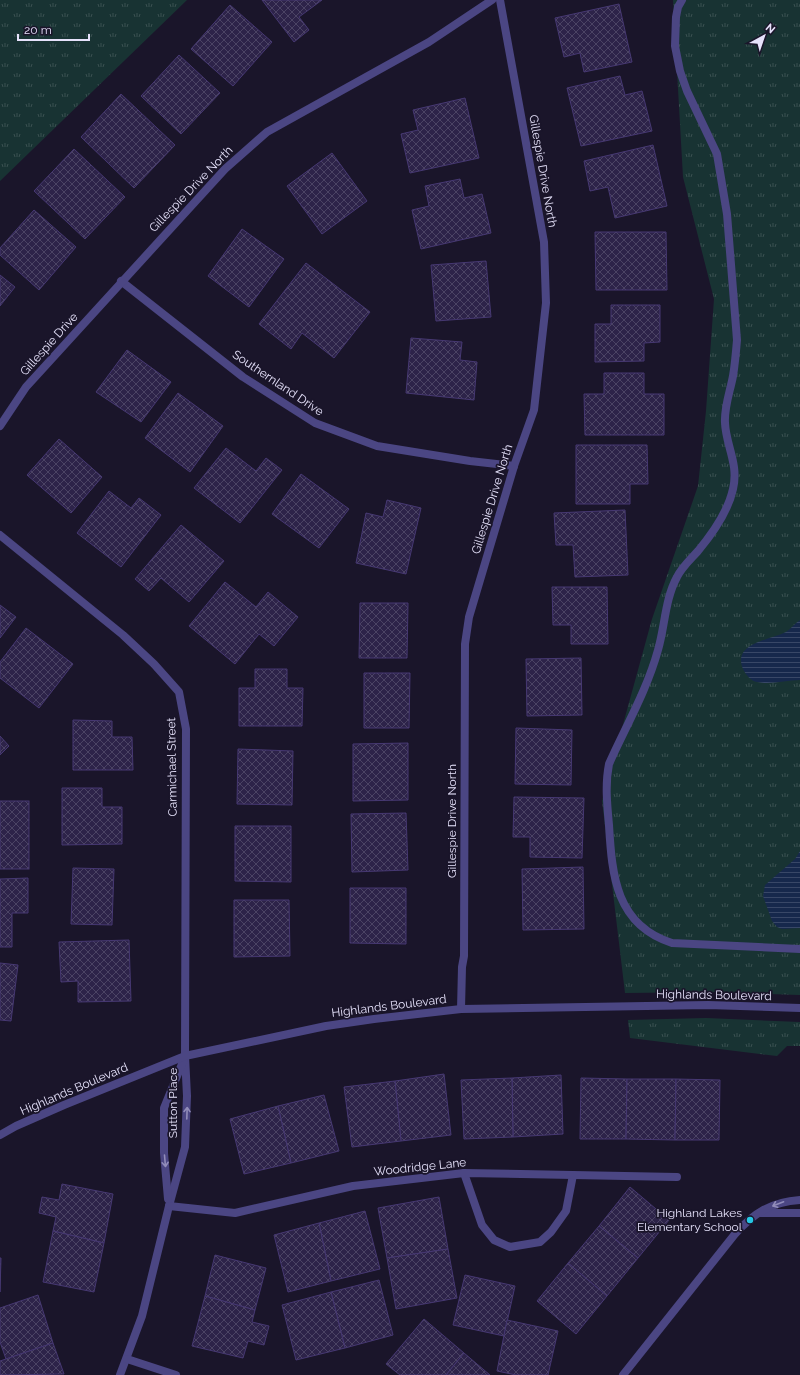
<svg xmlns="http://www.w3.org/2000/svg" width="800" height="1375" font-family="Raleway,sans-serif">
<defs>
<pattern id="grass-tufts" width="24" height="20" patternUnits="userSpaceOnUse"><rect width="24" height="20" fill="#183333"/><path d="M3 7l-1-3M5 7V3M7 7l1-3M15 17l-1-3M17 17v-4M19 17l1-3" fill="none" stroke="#3a5051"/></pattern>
<pattern id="water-rules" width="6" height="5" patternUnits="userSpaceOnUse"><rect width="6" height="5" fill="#16284c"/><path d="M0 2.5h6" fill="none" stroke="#384767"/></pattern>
<pattern id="building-cross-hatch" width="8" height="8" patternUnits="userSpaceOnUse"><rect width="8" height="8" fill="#2d2349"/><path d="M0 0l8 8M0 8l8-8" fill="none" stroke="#4b4364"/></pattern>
</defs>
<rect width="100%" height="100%" fill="#1a152a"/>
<g fill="url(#grass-tufts)">
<path d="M 0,0 L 187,0 L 0,181 Z"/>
<path d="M 673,0 L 800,0 L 800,995 L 710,992 L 625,993 L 602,801 L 652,619 L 698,486 L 706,411 L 714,299 L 683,177 Z"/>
<path d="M 706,1018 L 800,1022 L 800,1046 L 787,1046 L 777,1056 L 630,1038 L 628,1020 Z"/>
</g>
<g fill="url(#water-rules)">
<path d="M 800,620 L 800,680 C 786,680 771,685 757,682 C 751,681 746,675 743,669 C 732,643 770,640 786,632 C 791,629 795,623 800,620 Z"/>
<path d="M 800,851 L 800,928 L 782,929 L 777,927 L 772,921 L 763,896 L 765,885 L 795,859 Z"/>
</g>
<g fill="url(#building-cross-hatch)" stroke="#463872">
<path d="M 262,0 L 322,0 L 299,17 L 309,30 L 294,42 Z"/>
<path d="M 619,4 L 632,62 L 584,72 L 580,53 L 564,57 L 555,18 Z"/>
<path d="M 230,5 L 272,42 L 233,86 L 191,49 Z"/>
<path d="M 179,55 L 220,93 L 181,134 L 141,96 Z"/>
<path d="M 620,76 L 625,95 L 642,91 L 652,131 L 581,146 L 567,88 Z"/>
<path d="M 121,94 L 175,145 L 134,188 L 81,137 Z"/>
<path d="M 465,98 L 479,158 L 410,173 L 401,134 L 418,130 L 413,110 Z"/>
<path d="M 653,145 L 667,206 L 615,218 L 608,187 L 590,191 L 584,161 Z"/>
<path d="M 74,149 L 125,197 L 85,239 L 34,191 Z"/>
<path d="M 332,153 L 367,201 L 322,234 L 287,186 Z"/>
<path d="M 460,179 L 464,198 L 482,194 L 491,233 L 421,249 L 412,210 L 429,206 L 425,186 Z"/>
<path d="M 34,210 L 76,247 L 39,290 L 0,255 L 0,248 Z"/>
<path d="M 242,229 L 284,259 L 249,307 L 208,276 Z"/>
<path d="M 595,232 L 666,232 L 667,290 L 596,290 Z"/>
<path d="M 486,261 L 491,317 L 436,321 L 431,265 Z"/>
<path d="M 306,263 L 370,312 L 334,358 L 302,333 L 291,349 L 259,324 Z"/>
<path d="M 0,275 L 15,287 L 0,306 Z"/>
<path d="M 611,305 L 660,305 L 660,342 L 644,343 L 644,361 L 595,362 L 595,324 L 611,324 Z"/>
<path d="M 411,338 L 462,342 L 460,360 L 477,362 L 474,400 L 406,393 Z"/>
<path d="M 127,350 L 171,382 L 141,422 L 96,392 Z"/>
<path d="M 604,373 L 644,373 L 644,394 L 664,394 L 664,435 L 585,435 L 584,394 L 604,394 Z"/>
<path d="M 178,393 L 223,426 L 190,472 L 145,438 Z"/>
<path d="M 59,439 L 102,477 L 71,513 L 27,475 Z"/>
<path d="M 576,445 L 647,445 L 648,484 L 630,484 L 630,504 L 576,504 Z"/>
<path d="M 226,448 L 256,471 L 266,458 L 282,470 L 240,523 L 194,488 Z"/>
<path d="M 301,474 L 349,509 L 319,548 L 272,514 Z"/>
<path d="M 109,491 L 131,508 L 139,498 L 161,515 L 121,567 L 77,533 Z"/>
<path d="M 387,500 L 421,508 L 406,574 L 356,563 L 366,513 L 383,517 Z"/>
<path d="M 625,510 L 628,575 L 575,577 L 573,545 L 556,545 L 554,513 Z"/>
<path d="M 181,525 L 224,561 L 189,602 L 161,578 L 149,591 L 135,579 Z"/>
<path d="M 225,582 L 256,607 L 268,592 L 298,617 L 274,646 L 259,634 L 235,664 L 189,626 Z"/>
<path d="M 552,587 L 607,587 L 608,644 L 571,644 L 571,625 L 553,625 Z"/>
<path d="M 360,603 L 408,603 L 407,658 L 359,658 Z"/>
<path d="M 0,605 L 16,617 L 0,638 Z"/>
<path d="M 26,628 L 73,664 L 39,708 L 0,678 L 0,662 Z"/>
<path d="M 581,658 L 582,715 L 527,716 L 526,659 Z"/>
<path d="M 255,669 L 287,669 L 287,688 L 303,688 L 302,726 L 239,726 L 239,688 L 255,688 Z"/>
<path d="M 364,673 L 410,673 L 409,728 L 364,728 Z"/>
<path d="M 73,720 L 112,721 L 112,737 L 132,737 L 133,770 L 73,770 Z"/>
<path d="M 516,728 L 572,730 L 571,785 L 515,784 Z"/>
<path d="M 0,736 L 9,746 L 0,755 Z"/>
<path d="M 408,743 L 408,800 L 353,801 L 353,744 Z"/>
<path d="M 238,749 L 293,751 L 292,805 L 237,804 Z"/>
<path d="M 62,788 L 102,788 L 102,807 L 122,807 L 122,844 L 62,845 Z"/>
<path d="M 514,797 L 584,798 L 582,858 L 530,857 L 530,837 L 513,837 Z"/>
<rect x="0" y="801" width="29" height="68"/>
<path d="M 406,813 L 408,870 L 352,872 L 351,814 Z"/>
<path d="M 235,826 L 291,826 L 291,882 L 235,881 Z"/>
<path d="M 583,867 L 584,929 L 523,930 L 522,869 Z"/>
<path d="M 73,868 L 114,869 L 112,925 L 71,924 Z"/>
<path d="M 28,878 L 28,913 L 12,913 L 12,947 L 0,947 L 0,879 Z"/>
<path d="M 350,888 L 406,888 L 406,944 L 350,943 Z"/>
<path d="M 234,900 L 289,900 L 290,956 L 234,957 Z"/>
<path d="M 129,940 L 131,1001 L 78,1002 L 78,981 L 61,982 L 59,942 Z"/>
<path d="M 0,963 L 18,965 L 11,1021 L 0,1020 Z"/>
<path d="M 444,1074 L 451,1135 L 401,1141 L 395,1081 Z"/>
<path d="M 561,1075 L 563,1134 L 513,1137 L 512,1078 Z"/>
<path d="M 512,1078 L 513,1137 L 464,1139 L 461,1080 Z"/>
<path d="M 581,1078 L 627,1079 L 626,1139 L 580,1139 Z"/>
<path d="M 627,1079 L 676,1079 L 675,1140 L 626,1139 Z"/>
<path d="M 676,1079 L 720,1080 L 719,1140 L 675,1140 Z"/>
<path d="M 395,1081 L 401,1141 L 352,1147 L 344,1087 Z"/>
<path d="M 324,1095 L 339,1151 L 291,1163 L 278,1106 Z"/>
<path d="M 278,1106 L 291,1163 L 244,1174 L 230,1119 Z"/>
<path d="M 62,1184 L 113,1194 L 104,1243 L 53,1231 L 56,1217 L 39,1213 L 42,1197 L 59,1200 Z"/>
<path d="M 630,1187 L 669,1220 L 638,1258 L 599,1226 Z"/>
<path d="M 439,1197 L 448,1249 L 387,1258 L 378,1208 Z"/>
<path d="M 365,1211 L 380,1269 L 331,1281 L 319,1223 Z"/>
<path d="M 319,1223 L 331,1281 L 288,1292 L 274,1235 Z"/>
<path d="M 599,1226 L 638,1258 L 607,1296 L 568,1263 Z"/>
<path d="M 53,1231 L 104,1243 L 94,1292 L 43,1282 Z"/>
<path d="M 448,1249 L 457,1298 L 396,1309 L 387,1258 Z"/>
<path d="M 215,1255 L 266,1268 L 255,1310 L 205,1296 Z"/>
<path d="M 0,1258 L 1,1258 L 0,1292 Z"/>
<path d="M 568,1263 L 607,1296 L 576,1334 L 537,1301 Z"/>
<path d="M 465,1275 L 515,1286 L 504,1336 L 453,1325 Z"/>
<path d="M 379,1280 L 393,1335 L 345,1348 L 331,1292 Z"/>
<path d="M 331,1292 L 345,1348 L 296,1360 L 282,1305 Z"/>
<path d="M 38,1295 L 53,1343 L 6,1359 L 0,1342 L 0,1308 Z"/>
<path d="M 205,1296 L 255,1310 L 252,1322 L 269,1326 L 264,1345 L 248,1341 L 243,1358 L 192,1346 Z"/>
<path d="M 424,1319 L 464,1353 L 446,1375 L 400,1375 L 386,1364 Z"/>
<path d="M 507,1320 L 558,1331 L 548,1375 L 516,1375 L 497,1371 Z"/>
<path d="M 53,1343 L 64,1374 L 0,1375 L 0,1361 Z"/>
<path d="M 464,1353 L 490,1375 L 446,1375 Z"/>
</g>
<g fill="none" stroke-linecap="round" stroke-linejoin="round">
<g stroke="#4b4683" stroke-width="8">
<path d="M 682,0 L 678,7 L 676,17 L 675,46 L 680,71 L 687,91 L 717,154 L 727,214 L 737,340 C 736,352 735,364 733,376 C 730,392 724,407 725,423 C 726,446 739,464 733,489 C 728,512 713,533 698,551 C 690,560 682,567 677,577 C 665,599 665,626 658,650 C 647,690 626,726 609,764 C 605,784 607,804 609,825 C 612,876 616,925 672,943 L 800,949"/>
<path d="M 760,1213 L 800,1213"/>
<path d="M 623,1375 L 735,1234 C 754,1213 771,1202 800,1200"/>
</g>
<g stroke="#4b4683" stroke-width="8">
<path d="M 121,281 L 243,377 L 315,423 L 377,446 L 470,461 L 514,466"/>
<path d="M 0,426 L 26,387 L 225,169 L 267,132 L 429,42 L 492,0"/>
<path d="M 0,535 L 123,635 L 154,664 L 179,692 L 186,729 L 185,1056 L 187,1096 L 185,1147 L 169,1206 L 142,1316 L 120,1375"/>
<path d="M 461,1009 L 462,967 L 464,956 L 465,644 L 469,617 L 514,466 L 534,410 L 546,303 L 544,242 L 500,0"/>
<path d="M 464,1173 L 482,1225 L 494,1240 L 510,1247 L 540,1242 L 551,1232 L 566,1211 L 573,1175"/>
<path d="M 168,1199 L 164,1153 L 164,1108 L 184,1059"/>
<path d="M 169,1206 L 235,1213 L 353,1186 L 464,1173 L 677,1177"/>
<path d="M 127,1359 L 176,1375"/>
</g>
<path stroke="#4b4683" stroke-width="8" d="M 0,1135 L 16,1126 L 64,1105 L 185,1056 L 326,1026 L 374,1019 L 461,1009 L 708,1005 L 800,1008"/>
</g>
<defs><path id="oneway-shaft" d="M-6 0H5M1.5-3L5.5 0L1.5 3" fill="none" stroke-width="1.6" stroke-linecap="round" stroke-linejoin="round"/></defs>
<g stroke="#918cb9">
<use href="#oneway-shaft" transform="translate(187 1113) rotate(-88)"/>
<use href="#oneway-shaft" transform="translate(165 1161) rotate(85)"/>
<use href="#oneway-shaft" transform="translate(778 1204) rotate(159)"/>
</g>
<circle fill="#25c7e4" stroke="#1a152a" stroke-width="1.5" cx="750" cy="1220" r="4"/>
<g text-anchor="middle" stroke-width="3.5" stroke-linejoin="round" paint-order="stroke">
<g font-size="12" fill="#e6e2fb" stroke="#1a152a">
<text transform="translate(543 171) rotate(80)" y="4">Gillespie Drive North</text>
<text transform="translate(191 189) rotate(-46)" y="4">Gillespie Drive North</text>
<text transform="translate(49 344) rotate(-48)" y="4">Gillespie Drive</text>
<text transform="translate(278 383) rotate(34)" y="4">Southernland Drive</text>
<text transform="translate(492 499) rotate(-73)" y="4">Gillespie Drive North</text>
<text transform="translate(172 767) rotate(-91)" y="4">Carmichael Street</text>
<text transform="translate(452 821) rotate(-90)" y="4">Gillespie Drive North</text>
<text transform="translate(714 995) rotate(1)" y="4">Highlands Boulevard</text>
<text transform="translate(389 1006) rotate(-7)" y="4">Highlands Boulevard</text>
<text transform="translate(74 1089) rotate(-23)" y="4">Highlands Boulevard</text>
<text transform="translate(173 1103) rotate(-90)" y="4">Sutton Place</text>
<text transform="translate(420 1167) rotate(-6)" y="4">Woodridge Lane</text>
</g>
<g font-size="12" fill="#e6e2fb" stroke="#1a152a" text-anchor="end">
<text x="742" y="1217">Highland Lakes<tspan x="742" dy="14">Elementary School</tspan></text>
</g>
</g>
<g transform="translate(764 36) rotate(40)" stroke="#1a152a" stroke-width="3" paint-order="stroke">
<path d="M0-3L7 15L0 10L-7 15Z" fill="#e6e2fb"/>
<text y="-6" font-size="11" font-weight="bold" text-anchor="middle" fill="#e6e2fb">N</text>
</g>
<path d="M18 34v6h71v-6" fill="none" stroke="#e6e2fb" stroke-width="2"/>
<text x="24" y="34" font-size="12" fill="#e6e2fb" stroke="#1a152a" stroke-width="3" paint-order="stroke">20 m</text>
</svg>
